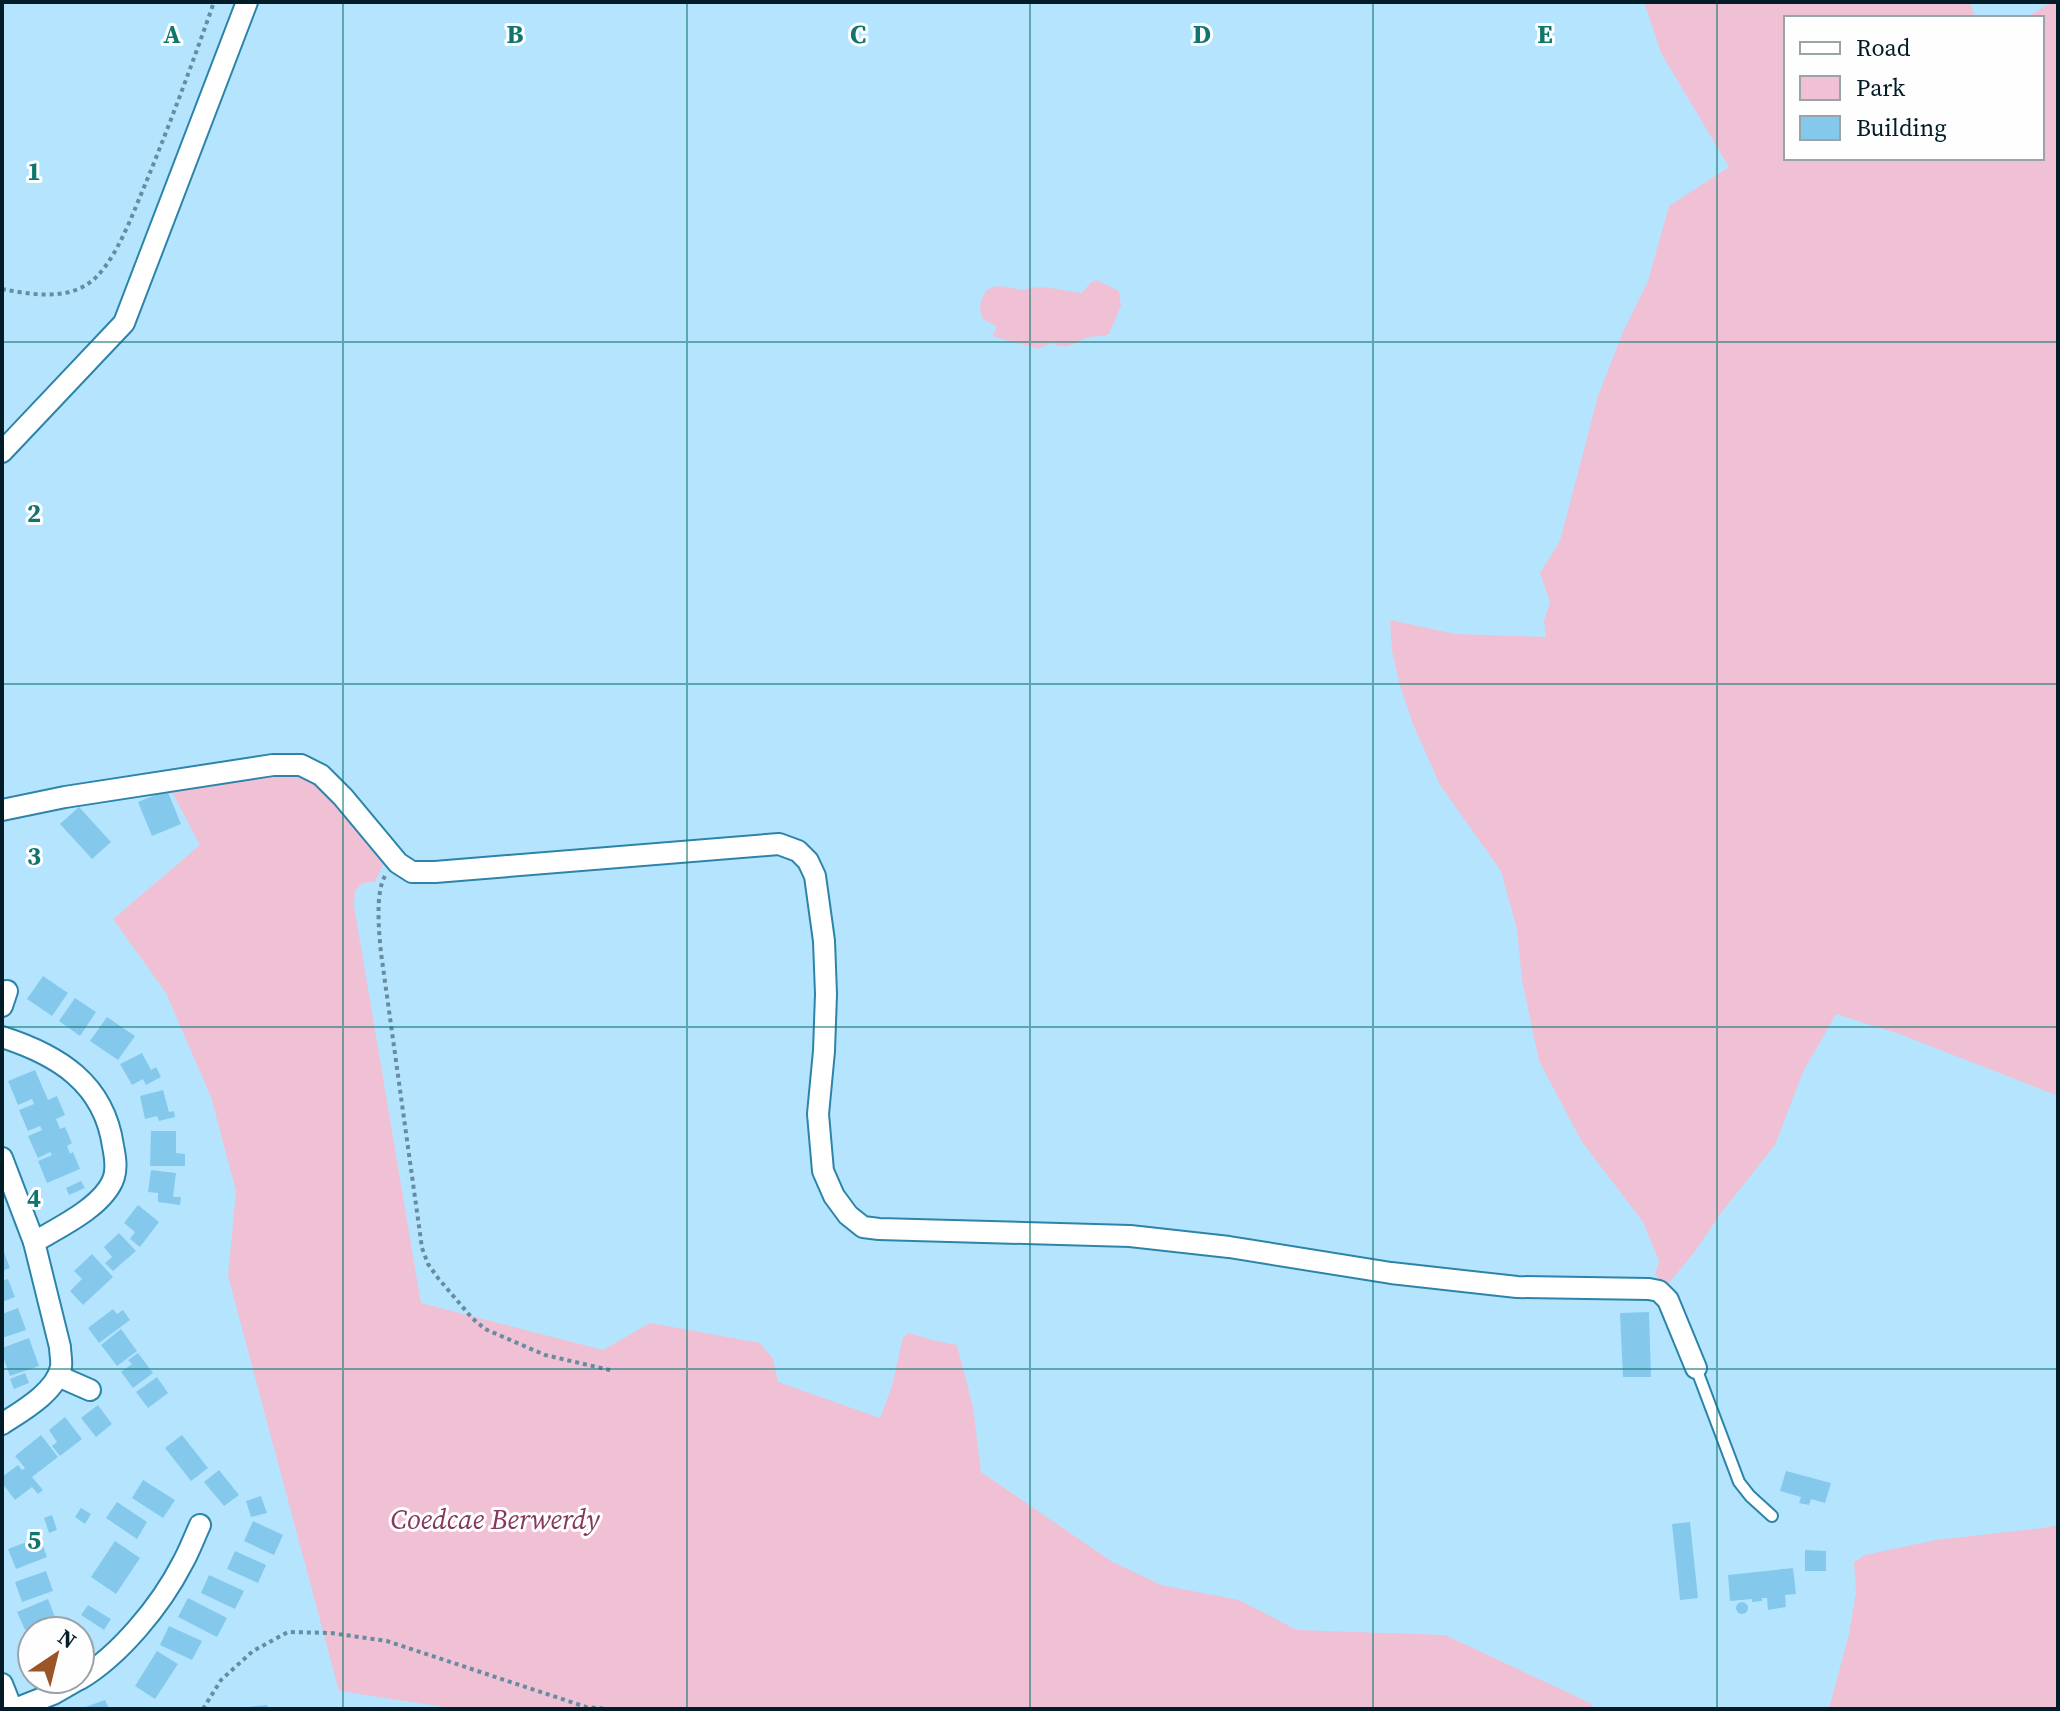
<svg xmlns="http://www.w3.org/2000/svg" width="2060" height="1711" font-family="'Source Serif 4',serif">
<rect width="100%" height="100%" fill="#b5e5fe"/>
<g fill="#f0c0d4">
<path d="M 1644,2 L 1970,2 L 1975,18 L 1786,18 L 1786,158 L 2042,158 L 2042,18 L 2026,18 L 2051,2 L 2058,2 L 2058,1096 L 1902,1035 L 1836,1014 L 1803,1072 L 1775,1145 L 1721,1213 L 1693,1254 L 1667,1285 L 1655,1275 L 1659,1261 L 1643,1222 L 1582,1142 L 1539,1061 L 1522,980 L 1517,930 L 1501,871 L 1440,785 L 1413,724 L 1400,686 L 1392,651 L 1390,620 L 1455,634 L 1546,637 L 1544,621 L 1550,602 L 1540,573 L 1560,541 L 1598,396 L 1623,332 L 1648,281 L 1669,206 L 1729,167 L 1661,53 Z"/>
<path d="M 1097,280 L 1119,291 L 1121,306 L 1109,334 C 1101,338 1098,335 1090,337 C 1073,341 1071,352 1051,343 L 1038,349 L 992,336 L 997,327 L 983,319 C 980,312 979,307 982,299 C 988,279 1007,288 1023,290 C 1039,283 1063,291 1082,293 L 1091,282 Z"/>
<path d="M 274,773 L 298,773 L 319,782 L 385,860 L 375,882 L 362,883 L 355,891 L 354,906 L 421,1303 L 603,1350 L 650,1323 L 760,1343 L 773,1359 L 778,1382 L 880,1418 L 892,1386 L 903,1337 L 909,1333 L 932,1340 L 957,1345 L 973,1407 L 981,1472 L 1111,1561 L 1161,1585 L 1239,1600 L 1297,1630 L 1445,1635 L 1590,1703 L 1594,1709 L 458,1709 L 339,1691 L 228,1276 L 236,1191 L 211,1097 L 166,993 L 113,919 L 200,845 L 171,790 Z"/>
<path d="M 2058,1525 L 2058,1709 L 1829,1709 L 1849,1634 L 1856,1593 L 1854,1562 L 1865,1555 L 1936,1540 L 2043,1528 Z"/>
</g>
<g fill="#84c9ec">
<path d="M 167,790 L 181,824 L 152,836 L 138,802 Z"/>
<path d="M 79,807 L 111,842 L 92,859 L 60,824 Z"/>
<path d="M 43,976 L 68,993 L 52,1016 L 27,999 Z"/>
<path d="M 75,998 L 96,1012 L 80,1036 L 59,1021 Z"/>
<path d="M 107,1017 L 135,1036 L 118,1060 L 90,1041 Z"/>
<path d="M 142,1053 L 151,1070 L 156,1067 L 161,1077 L 146,1085 L 143,1079 L 132,1085 L 120,1064 Z"/>
<path d="M 35,1070 L 48,1100 L 57,1096 L 65,1115 L 56,1119 L 60,1129 L 65,1127 L 72,1143 L 67,1146 L 70,1154 L 73,1152 L 80,1169 L 47,1183 L 38,1161 L 52,1155 L 50,1152 L 38,1158 L 28,1136 L 42,1130 L 40,1126 L 28,1131 L 19,1110 L 34,1104 L 32,1099 L 18,1105 L 8,1081 Z"/>
<path d="M 163,1090 L 169,1112 L 174,1111 L 175,1117 L 159,1121 L 157,1116 L 145,1119 L 140,1096 Z"/>
<path d="M 151,1131 L 176,1131 L 176,1153 L 185,1154 L 185,1166 L 150,1166 Z"/>
<path d="M 151,1170 L 176,1173 L 173,1197 L 181,1197 L 180,1205 L 158,1202 L 158,1193 L 148,1192 Z"/>
<path d="M 81,1181 L 85,1188 L 69,1195 L 66,1188 Z"/>
<path d="M 138,1205 L 159,1222 L 140,1247 L 130,1239 L 135,1232 L 124,1223 Z"/>
<path d="M 119,1233 L 136,1251 L 113,1271 L 105,1263 L 112,1257 L 104,1247 Z"/>
<path d="M 2,1247 L 10,1268 L 2,1271 Z"/>
<path d="M 92,1254 L 113,1277 L 83,1305 L 70,1291 L 82,1279 L 74,1271 Z"/>
<path d="M 8,1279 L 15,1297 L 2,1302 L 2,1281 Z"/>
<path d="M 18,1308 L 26,1330 L 2,1338 L 2,1314 Z"/>
<path d="M 113,1309 L 117,1314 L 123,1310 L 130,1320 L 99,1343 L 88,1328 Z"/>
<path d="M 1649,1312 L 1651,1377 L 1623,1377 L 1620,1313 Z"/>
<path d="M 121,1329 L 137,1351 L 117,1366 L 101,1345 Z"/>
<path d="M 29,1338 L 39,1366 L 10,1376 L 2,1354 L 2,1348 Z"/>
<path d="M 138,1353 L 153,1373 L 133,1388 L 121,1372 L 132,1364 L 128,1360 Z"/>
<path d="M 25,1373 L 29,1383 L 14,1389 L 10,1379 Z"/>
<path d="M 157,1377 L 168,1393 L 148,1408 L 136,1392 Z"/>
<path d="M 98,1405 L 112,1424 L 96,1437 L 81,1418 Z"/>
<path d="M 65,1417 L 82,1439 L 60,1456 L 52,1446 L 57,1442 L 49,1430 Z"/>
<path d="M 41,1435 L 58,1457 L 32,1477 L 43,1490 L 38,1494 L 32,1487 L 15,1500 L 2,1483 L 2,1477 L 18,1465 L 22,1470 L 25,1468 L 15,1456 Z"/>
<path d="M 182,1435 L 208,1468 L 191,1481 L 165,1448 Z"/>
<path d="M 219,1470 L 239,1495 L 224,1506 L 204,1482 Z"/>
<path d="M 1786,1471 L 1831,1483 L 1825,1503 L 1811,1499 L 1809,1505 L 1799,1503 L 1801,1497 L 1780,1491 Z"/>
<path d="M 143,1480 L 175,1500 L 163,1518 L 132,1498 Z"/>
<path d="M 261,1496 L 267,1513 L 251,1517 L 246,1501 Z"/>
<path d="M 117,1502 L 147,1522 L 137,1539 L 106,1518 Z"/>
<path d="M 81,1508 L 91,1514 L 85,1524 L 75,1517 Z"/>
<path d="M 52,1515 L 57,1530 L 49,1533 L 44,1518 Z"/>
<path d="M 253,1521 L 283,1535 L 274,1555 L 244,1541 Z"/>
<path d="M 1690,1522 L 1698,1598 L 1680,1600 L 1672,1524 Z"/>
<path d="M 40,1537 L 47,1557 L 16,1569 L 8,1549 Z"/>
<path d="M 115,1541 L 140,1558 L 116,1594 L 91,1577 Z"/>
<path d="M 1805,1550 L 1826,1551 L 1826,1571 L 1805,1571 Z"/>
<path d="M 235,1551 L 266,1565 L 258,1583 L 227,1569 Z"/>
<path d="M 1793,1568 L 1796,1594 L 1785,1595 L 1786,1607 L 1768,1610 L 1767,1598 L 1762,1598 L 1762,1601 L 1752,1602 L 1752,1599 L 1730,1601 L 1728,1575 Z"/>
<path d="M 46,1571 L 53,1591 L 22,1602 L 15,1582 Z"/>
<path d="M 209,1575 L 244,1591 L 235,1609 L 201,1593 Z"/>
<path d="M 188,1598 L 227,1618 L 217,1637 L 178,1617 Z"/>
<path d="M 48,1599 L 55,1617 L 25,1630 L 17,1612 Z"/>
<circle cx="1742" cy="1608" r="6"/>
<path d="M 88,1605 L 111,1619 L 104,1630 L 81,1615 Z"/>
<path d="M 64,1624 L 67,1631 L 45,1631 Z"/>
<path d="M 169,1626 L 202,1641 L 192,1660 L 160,1645 Z"/>
<path d="M 157,1651 L 178,1664 L 155,1699 L 135,1686 Z"/>
<path d="M 105,1700 L 109,1709 L 80,1709 Z"/>
<path d="M 267,1705 L 268,1709 L 248,1709 L 248,1707 Z"/>
</g>
<g fill="none" stroke-linecap="round" stroke-linejoin="round">
<g stroke="#2c84aa" stroke-width="14">
<path id="lane" d="M 1696,1368 L 1739,1482 L 1750,1496 L 1772,1516"/>
</g>
<g stroke="#2c84aa" stroke-width="24">
<g id="street">
<path d="M 2,452 L 124,323 L 247,2"/>
<path d="M 2,810 L 65,797 L 273,765 L 301,765 L 321,775 L 343,797 L 398,863 L 412,872 L 435,872 L 779,844 L 798,851 L 808,861 L 815,876 L 824,941 L 826,994 L 824,1051 L 818,1114 L 823,1171 L 834,1196 L 848,1215 L 863,1227 L 879,1229 L 1130,1236 L 1229,1247 L 1391,1273 L 1517,1287 L 1649,1289 L 1659,1291 L 1668,1300 L 1696,1368"/>
<path d="M 2,1006 L 7,991"/>
<path d="M 2,1037 C 58,1055 104,1083 113,1146 C 115,1156 117,1167 114,1177 C 105,1206 58,1228 34,1242"/>
<path d="M 2,1158 L 34,1242 L 60,1347 C 60,1353 62,1361 61,1367 C 56,1392 22,1411 2,1424"/>
<path d="M 58,1376 L 90,1390"/>
<path d="M 80,1679 C 120,1655 161,1605 182,1564 C 189,1552 194,1538 200,1525"/>
<path d="M 2,1684 L 12,1709"/>
<path d="M 15,1709 L 53,1694 L 79,1679"/>
</g>
</g>
<g stroke="#668ca0" stroke-width="4" stroke-dasharray="4 4" stroke-linecap="butt">
<path d="M 2,289 C 28,294 62,300 86,285 C 114,269 134,210 147,180 C 171,121 193,62 214,2"/>
<path d="M 385,876 C 375,893 379,933 381,953 L 422,1248 L 428,1264 L 438,1278 L 472,1318 L 485,1329 L 545,1355 L 614,1371"/>
<path d="M 203,1709 L 221,1680 L 253,1651 L 288,1632 L 331,1633 L 387,1641 L 586,1707 L 606,1709"/>
</g>
<use href="#lane" stroke="#fff" stroke-width="10"/>
<use href="#street" stroke="#fff" stroke-width="20"/>
</g>
<path fill="none" stroke="#0f766e" stroke-width="2" stroke-opacity="0.55" d="M 343,2 L 343,1709M 687,2 L 687,1709M 1030,2 L 1030,1709M 1373,2 L 1373,1709M 1717,2 L 1717,1709M 2,342 L 2058,342M 2,684 L 2058,684M 2,1027 L 2058,1027M 2,1369 L 2058,1369"/>
<g text-anchor="middle" stroke-width="6" stroke-linejoin="round" paint-order="stroke">
<g font-size="28" font-style="italic" fill="#85375e" stroke="#fefefe">
<text x="495" y="1529">Coedcae Berwerdy</text>
</g>
</g>
<g font-size="26" text-anchor="middle" font-weight="bold" fill="#0f766e" stroke="#fefefe" stroke-width="6" stroke-linejoin="round" paint-order="stroke">
<text x="172" y="43">A</text>
<text x="515" y="43">B</text>
<text x="858" y="43">C</text>
<text x="1202" y="43">D</text>
<text x="1545" y="43">E</text>
<text x="34" y="180">1</text>
<text x="34" y="522">2</text>
<text x="34" y="865">3</text>
<text x="34" y="1207">4</text>
<text x="34" y="1549">5</text>
</g>
<rect width="2060" height="1711" fill="none" stroke="#021c28" stroke-width="8"/>
<rect x="1784" y="16" width="260" height="144" fill="#fefefe" stroke="#99a4a8" stroke-width="2"/>
<rect x="1800" y="42" width="40" height="12" fill="#ffffff" stroke="#99a4a8" stroke-width="2"/>
<text x="1856" y="56" font-size="24" fill="#021c28">Road</text>
<rect x="1800" y="76" width="40" height="24" fill="#f0c0d4" stroke="#99a4a8" stroke-width="2"/>
<text x="1856" y="96" font-size="24" fill="#021c28">Park</text>
<rect x="1800" y="116" width="40" height="24" fill="#84c9ec" stroke="#99a4a8" stroke-width="2"/>
<text x="1856" y="136" font-size="24" fill="#021c28">Building</text>
<g transform="translate(56 1655) rotate(35)"><circle r="38" fill="#fefefe" stroke="#99a4a8" stroke-width="2"/>
<path d="M0-6L14 30L0 20L-14 30Z" fill="#9a5629"/>
<text y="-12" font-size="22" font-weight="bold" text-anchor="middle" fill="#021c28">N</text>
</g>
</svg>
